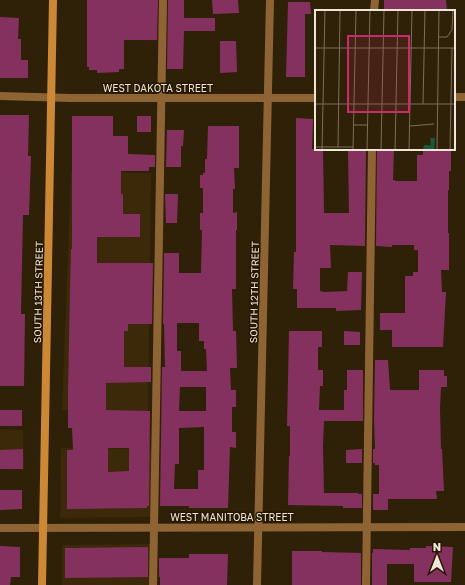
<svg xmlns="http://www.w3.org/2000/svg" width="465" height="585" font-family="'Golos Text',sans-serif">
<rect width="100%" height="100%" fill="#2f2008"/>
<g fill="#3b2909">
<path d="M 71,172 L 151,173 L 148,411 L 62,410 Z"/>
<path d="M 0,429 L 23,430 L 24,470 L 0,469 Z"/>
<path d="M 61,448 L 151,449 L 151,517 L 60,518 Z"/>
<path d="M 150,544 L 149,585 L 62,585 L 62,545 Z"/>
</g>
<g fill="#85315f" fill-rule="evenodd">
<path d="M 87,0 L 158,0 L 157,40 L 124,40 L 124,69 L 119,69 L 119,72 L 97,73 L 97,70 L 89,70 L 89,67 L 87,67 Z"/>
<path d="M 168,0 L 184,0 L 184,18 L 215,18 L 215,31 L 184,31 L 183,69 L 167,69 Z"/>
<path d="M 212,0 L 238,0 L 239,13 L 213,14 Z"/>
<path d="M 384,0 L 446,0 L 447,11 L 384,11 Z"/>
<path d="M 288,2 L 310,2 L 311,14 L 305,14 L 305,77 L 286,77 Z"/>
<path d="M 0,17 L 19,18 L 18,39 L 21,39 L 21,60 L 28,60 L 28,78 L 0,78 Z"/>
<path d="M 220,41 L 236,41 L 237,72 L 220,73 Z"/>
<path d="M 0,115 L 29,115 L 28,156 L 31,156 L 29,215 L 23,215 L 21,314 L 25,314 L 24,386 L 0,386 Z"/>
<path d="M 72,116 L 113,116 L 113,136 L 128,136 L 128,154 L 155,155 L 155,167 L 149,167 L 149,171 L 121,171 L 121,194 L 123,194 L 123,214 L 140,214 L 140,237 L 97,237 L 97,263 L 153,263 L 152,324 L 128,324 L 128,331 L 124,331 L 124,367 L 151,367 L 151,382 L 106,383 L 106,410 L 150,411 L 149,506 L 147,506 L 147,508 L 67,509 L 67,450 L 73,450 L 72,428 L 68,428 L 68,391 L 70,289 L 71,249 L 72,249 ZM 108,448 L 129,448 L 129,471 L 108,472 Z"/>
<rect x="137" y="116" width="14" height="16"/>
<path d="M 296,118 L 313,119 L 312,149 L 323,149 L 324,213 L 349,213 L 348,149 L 366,149 L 365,246 L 330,245 L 331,268 L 320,268 L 320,291 L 324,292 L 347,291 L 348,272 L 362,272 L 361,310 L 336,311 L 336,308 L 297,308 L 297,289 L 293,289 L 294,252 L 296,252 Z"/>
<path d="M 208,126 L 239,126 L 239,168 L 234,168 L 235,189 L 233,189 L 233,213 L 237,212 L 237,230 L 236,230 L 236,289 L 232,289 L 233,331 L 236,331 L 237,368 L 230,368 L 231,390 L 236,390 L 236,407 L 232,407 L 232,432 L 236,432 L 236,448 L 230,447 L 228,508 L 189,508 L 189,506 L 160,506 L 162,367 L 165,367 L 164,324 L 163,324 L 164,253 L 179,253 L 179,273 L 201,273 L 202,230 L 200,230 L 200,213 L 203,213 L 203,188 L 200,188 L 200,175 L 203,175 L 203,173 L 205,173 L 205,159 L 207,159 ZM 177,323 L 199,323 L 199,341 L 204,341 L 204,349 L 206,349 L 207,371 L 181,371 L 181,351 L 177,351 ZM 180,387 L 206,387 L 206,411 L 179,411 ZM 204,427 L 204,470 L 198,470 L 198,489 L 174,489 L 175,464 L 179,464 L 179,428 Z"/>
<path d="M 167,130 L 184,130 L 183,146 L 181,146 L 181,167 L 166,167 Z"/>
<path d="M 377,149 L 394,149 L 393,180 L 395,180 L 395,181 L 417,181 L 417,155 L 423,155 L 423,149 L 451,149 L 451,171 L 449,171 L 449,190 L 448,190 L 448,233 L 449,233 L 449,270 L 441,270 L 442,292 L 446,292 L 443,347 L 392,347 L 392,330 L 380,330 L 380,313 L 405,313 L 405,276 L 413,276 L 413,272 L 418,272 L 418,250 L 414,250 L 414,245 L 392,245 L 392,247 L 376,246 Z"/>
<path d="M 165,194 L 178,194 L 177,223 L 166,223 Z"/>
<path d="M 289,331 L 322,331 L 322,347 L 318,347 L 318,370 L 323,370 L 323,386 L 320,386 L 319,410 L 344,410 L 344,390 L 347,390 L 347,370 L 363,370 L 363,421 L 324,421 L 323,446 L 324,493 L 358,493 L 358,494 L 362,494 L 362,508 L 343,508 L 343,506 L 288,505 L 289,456 L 290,456 L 290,426 L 287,426 Z"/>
<path d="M 344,331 L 360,332 L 360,345 L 344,345 Z"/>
<path d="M 375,360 L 388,360 L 390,390 L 419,390 L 419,370 L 444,370 L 444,376 L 447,376 L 447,387 L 441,387 L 440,408 L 441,449 L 442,449 L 444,491 L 436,491 L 437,499 L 388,499 L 388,510 L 373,510 L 373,494 L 379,494 L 379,465 L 375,465 L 375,463 L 373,463 L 373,449 L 375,449 L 374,420 Z"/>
<rect x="0" y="410" width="22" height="16"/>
<path d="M 23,449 L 23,469 L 0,469 L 0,450 Z"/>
<path d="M 362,449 L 362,463 L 346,463 L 346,450 Z"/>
<path d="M 0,490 L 22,490 L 22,509 L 0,510 Z"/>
<path d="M 0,546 L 20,547 L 20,577 L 11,577 L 10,585 L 0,585 Z"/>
<path d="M 426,546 L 453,547 L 451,582 L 414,582 L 414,564 L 387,564 L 387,585 L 372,585 L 372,553 L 373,553 L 373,549 L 410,550 L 410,548 L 426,548 Z"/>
<path d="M 148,547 L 148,577 L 65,578 L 65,548 Z"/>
<path d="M 292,551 L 322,551 L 322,552 L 361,553 L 361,585 L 292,585 Z"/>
<path d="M 189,554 L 228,554 L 227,585 L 160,585 L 160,577 L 159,577 L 159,558 L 189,558 Z"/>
</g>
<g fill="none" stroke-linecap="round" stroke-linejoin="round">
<g stroke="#8f6435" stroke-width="8">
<path d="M 374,11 L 375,0"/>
<path d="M 153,585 L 163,0"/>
<path d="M 366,585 L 372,149"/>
</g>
<g stroke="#8f6435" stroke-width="8">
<path d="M 0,96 L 70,98 L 316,98"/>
<path d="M 454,97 L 465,97"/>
<path d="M 0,528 L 465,527"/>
<path d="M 257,585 L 270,0"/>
</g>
<path stroke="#cd8836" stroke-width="8" d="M 42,585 L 53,0"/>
</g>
<g text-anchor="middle" stroke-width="3" stroke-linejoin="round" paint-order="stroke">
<g font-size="10" fill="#f0e6d8" stroke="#251701">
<text x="158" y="92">WEST DAKOTA STREET</text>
<text transform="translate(38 292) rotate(-89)" y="4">SOUTH 13TH STREET</text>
<text transform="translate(254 292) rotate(-89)" y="4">SOUTH 12TH STREET</text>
<text x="232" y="521">WEST MANITOBA STREET</text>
</g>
</g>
<g transform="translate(315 10)">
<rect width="140" height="140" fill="#2f2008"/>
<path d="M 115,128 L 120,128 L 119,140 L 108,140 L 109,135 L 116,135 Z" fill="#1a5837"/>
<path fill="none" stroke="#7c6f5b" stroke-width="1" d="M 124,27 L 132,27 L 137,20 L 138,0M 0,38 L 140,38M 0,94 L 140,94M 108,94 L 110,0M 39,115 L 53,115M 95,116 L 119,114M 0,137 L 38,137M 23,137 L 25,0M 7,140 L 10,0M 38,140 L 41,0M 52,140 L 55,0M 66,140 L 69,0M 80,140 L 83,0M 94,140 L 97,0M 122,140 L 124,0M 135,140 L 137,38"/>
<path fill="#c72d68" fill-opacity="0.15" stroke="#c72d68" stroke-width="2" d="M 33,26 L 94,26 L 94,102 L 33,102 Z"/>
<rect width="140" height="140" fill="none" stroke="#f0e6d8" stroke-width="2"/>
</g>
<g transform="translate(437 557)" stroke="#251701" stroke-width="3" paint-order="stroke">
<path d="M0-3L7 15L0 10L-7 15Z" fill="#f0e6d8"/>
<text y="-6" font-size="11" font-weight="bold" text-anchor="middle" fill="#f0e6d8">N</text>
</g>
</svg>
